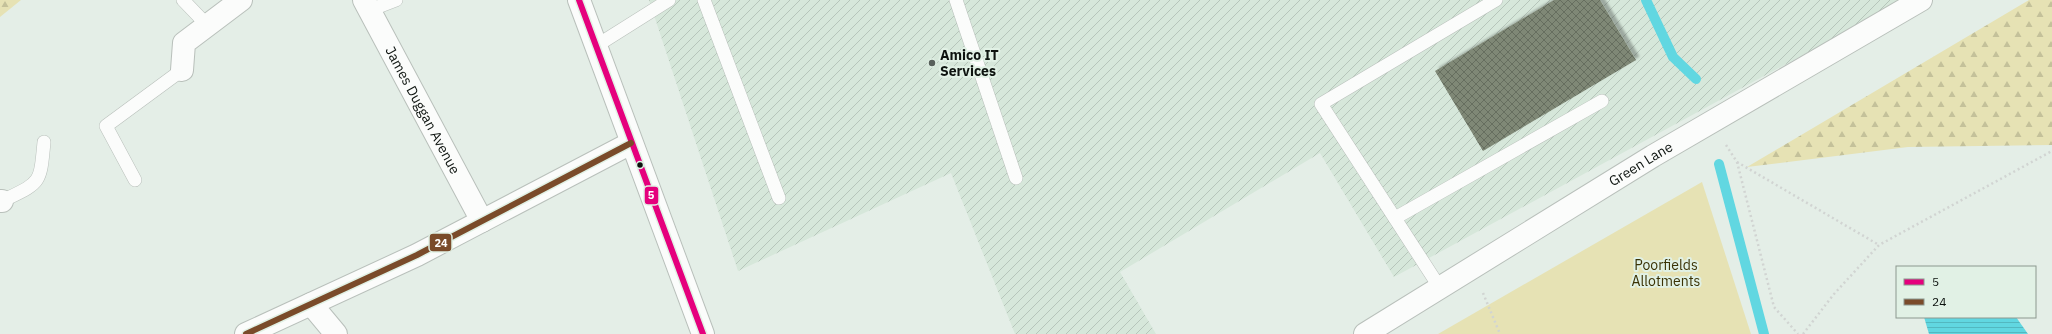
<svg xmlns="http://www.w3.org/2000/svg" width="2052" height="334" font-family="'IBM Plex Sans',sans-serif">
<defs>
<pattern id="industrial-furrows" width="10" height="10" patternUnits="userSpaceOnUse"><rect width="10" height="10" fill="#d6e7da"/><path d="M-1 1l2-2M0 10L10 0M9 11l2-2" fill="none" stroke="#b6c5ba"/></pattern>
<pattern id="forest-firs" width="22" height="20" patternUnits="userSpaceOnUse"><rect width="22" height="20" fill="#e6e2b4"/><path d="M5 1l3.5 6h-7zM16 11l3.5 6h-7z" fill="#c4c19a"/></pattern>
<pattern id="water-rules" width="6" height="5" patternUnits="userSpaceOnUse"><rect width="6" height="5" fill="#61d7e1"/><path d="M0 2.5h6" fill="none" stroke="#53b8c0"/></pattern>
<pattern id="building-cross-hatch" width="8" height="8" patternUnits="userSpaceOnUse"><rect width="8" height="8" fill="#7f8876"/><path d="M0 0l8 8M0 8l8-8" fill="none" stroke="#666e5f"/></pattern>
<filter id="shadow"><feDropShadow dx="3.5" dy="-3.5" stdDeviation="1" flood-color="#0004"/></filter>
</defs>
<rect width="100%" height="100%" fill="#e4eee7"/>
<path fill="url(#industrial-furrows)" d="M 649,0 L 1904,0 L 1394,277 L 1320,153 L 1120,272 L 1156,334 L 1015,334 L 951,173 L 738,271 Z"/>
<path fill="#e6e2b4" d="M 1702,182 L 1751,334 L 1438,334 Z"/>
<g fill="url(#forest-firs)">
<path d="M 0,0 L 21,0 L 0,17 Z"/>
<path d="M 2029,0 L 2052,0 L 2052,145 L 1908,147 L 1747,167 Z"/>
</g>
<path fill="url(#water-rules)" d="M 1924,317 L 2016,317 L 2028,334 L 1929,334 Z"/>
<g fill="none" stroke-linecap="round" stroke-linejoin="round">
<g stroke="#61d7e1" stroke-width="10">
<path d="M 1646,0 L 1673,57 L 1696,79"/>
<path d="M 1719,164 L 1764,334"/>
</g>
</g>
<path fill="url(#building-cross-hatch)" filter="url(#shadow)" d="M 1554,0 L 1600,0 L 1636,60 L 1483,151 L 1435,71 Z"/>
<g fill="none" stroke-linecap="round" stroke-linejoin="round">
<g stroke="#b9c0bb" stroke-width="14">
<g id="lane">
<path d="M 183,0 L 207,25"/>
<path d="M 704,0 L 779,198"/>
<path d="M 956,0 L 1016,178"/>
<path d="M 370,10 L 396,0"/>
<path d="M 596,46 L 669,0"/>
<path d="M 135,180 L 106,126 L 182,70"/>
<path d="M 2,201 C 41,182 40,185 44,142"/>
<path d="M 1395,218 L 1602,101"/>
<path d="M 1440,288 L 1321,104 L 1496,0"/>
</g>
</g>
<g stroke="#b9c0bb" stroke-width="24">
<g id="street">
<path id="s1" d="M 364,0 L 482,221"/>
<path d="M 182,70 L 184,43 L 241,0"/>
<path d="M 0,201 L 2,201"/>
<path d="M 311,304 L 336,334"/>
<path d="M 246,334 L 417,255 L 631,143"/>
</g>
</g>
<g stroke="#b9c0bb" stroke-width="24">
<g id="secondary">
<path d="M 579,0 L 703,334"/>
<path id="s2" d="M 1365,334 L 1653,156 L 1921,0"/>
</g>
</g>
<g stroke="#d1d4d2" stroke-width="2.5" stroke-dasharray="2 3" stroke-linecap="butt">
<path d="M 1726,145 L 1737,162 L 1774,307 L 1798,334"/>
<path d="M 1737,162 L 1879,245"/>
<path d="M 1483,293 L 1500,334"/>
<path d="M 1803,334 L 1834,294 L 1879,245 L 2052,151"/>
</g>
<use href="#lane" stroke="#fbfcfb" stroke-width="13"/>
<use href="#street" stroke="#fbfcfb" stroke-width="22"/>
<use href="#secondary" stroke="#fbfcfb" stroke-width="22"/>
<g stroke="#e1f1e5" stroke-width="9">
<path id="bus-1" d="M 579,0 L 703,334"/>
</g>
<g stroke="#e1f1e5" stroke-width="9">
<path id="bus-2" d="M 246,334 L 417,255 L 631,143"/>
</g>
<use href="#bus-1" stroke="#e5007d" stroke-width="6"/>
<use href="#bus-2" stroke="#7a4b2a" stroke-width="6"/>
</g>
<circle fill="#58605b" stroke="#e1f1e5" stroke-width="1.5" cx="932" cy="63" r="4"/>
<circle fill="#0d130f" stroke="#e1f1e5" stroke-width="1.5" cx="640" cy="165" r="3.5"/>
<g text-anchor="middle" stroke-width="4" stroke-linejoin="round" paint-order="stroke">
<g font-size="14" font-weight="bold" fill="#0d130f" stroke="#e1f1e5" text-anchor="start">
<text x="940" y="60">Amico IT<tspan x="940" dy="16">Services</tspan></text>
</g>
<g font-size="14" fill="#0d130f" stroke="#e1f1e5">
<text dy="5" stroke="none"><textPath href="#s1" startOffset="125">James Duggan Avenue</textPath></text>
<text dy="5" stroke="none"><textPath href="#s2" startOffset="324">Green Lane</textPath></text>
</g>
<g font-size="14" fill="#3b3305" stroke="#e1f1e5">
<text x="1666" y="270">Poorfields<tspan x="1666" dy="16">Allotments</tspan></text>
</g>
</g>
<g stroke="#e1f1e5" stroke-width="1.5">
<rect x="644" y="186" width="15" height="19" rx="4" fill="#e5007d"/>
<rect x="429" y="233" width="23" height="19" rx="4" fill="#7a4b2a"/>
</g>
<g font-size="11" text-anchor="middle" font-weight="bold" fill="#fff">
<text x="651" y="199">5</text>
<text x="441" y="247">24</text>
</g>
<rect x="1896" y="266" width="140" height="52" fill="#e1f1e5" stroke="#8c988f"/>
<rect x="1904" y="279" width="20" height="6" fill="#e5007d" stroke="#8c988f"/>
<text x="1932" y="286" font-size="12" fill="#0d130f">5</text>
<rect x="1904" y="299" width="20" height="6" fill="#7a4b2a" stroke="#8c988f"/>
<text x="1932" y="306" font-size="12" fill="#0d130f">24</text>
</svg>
